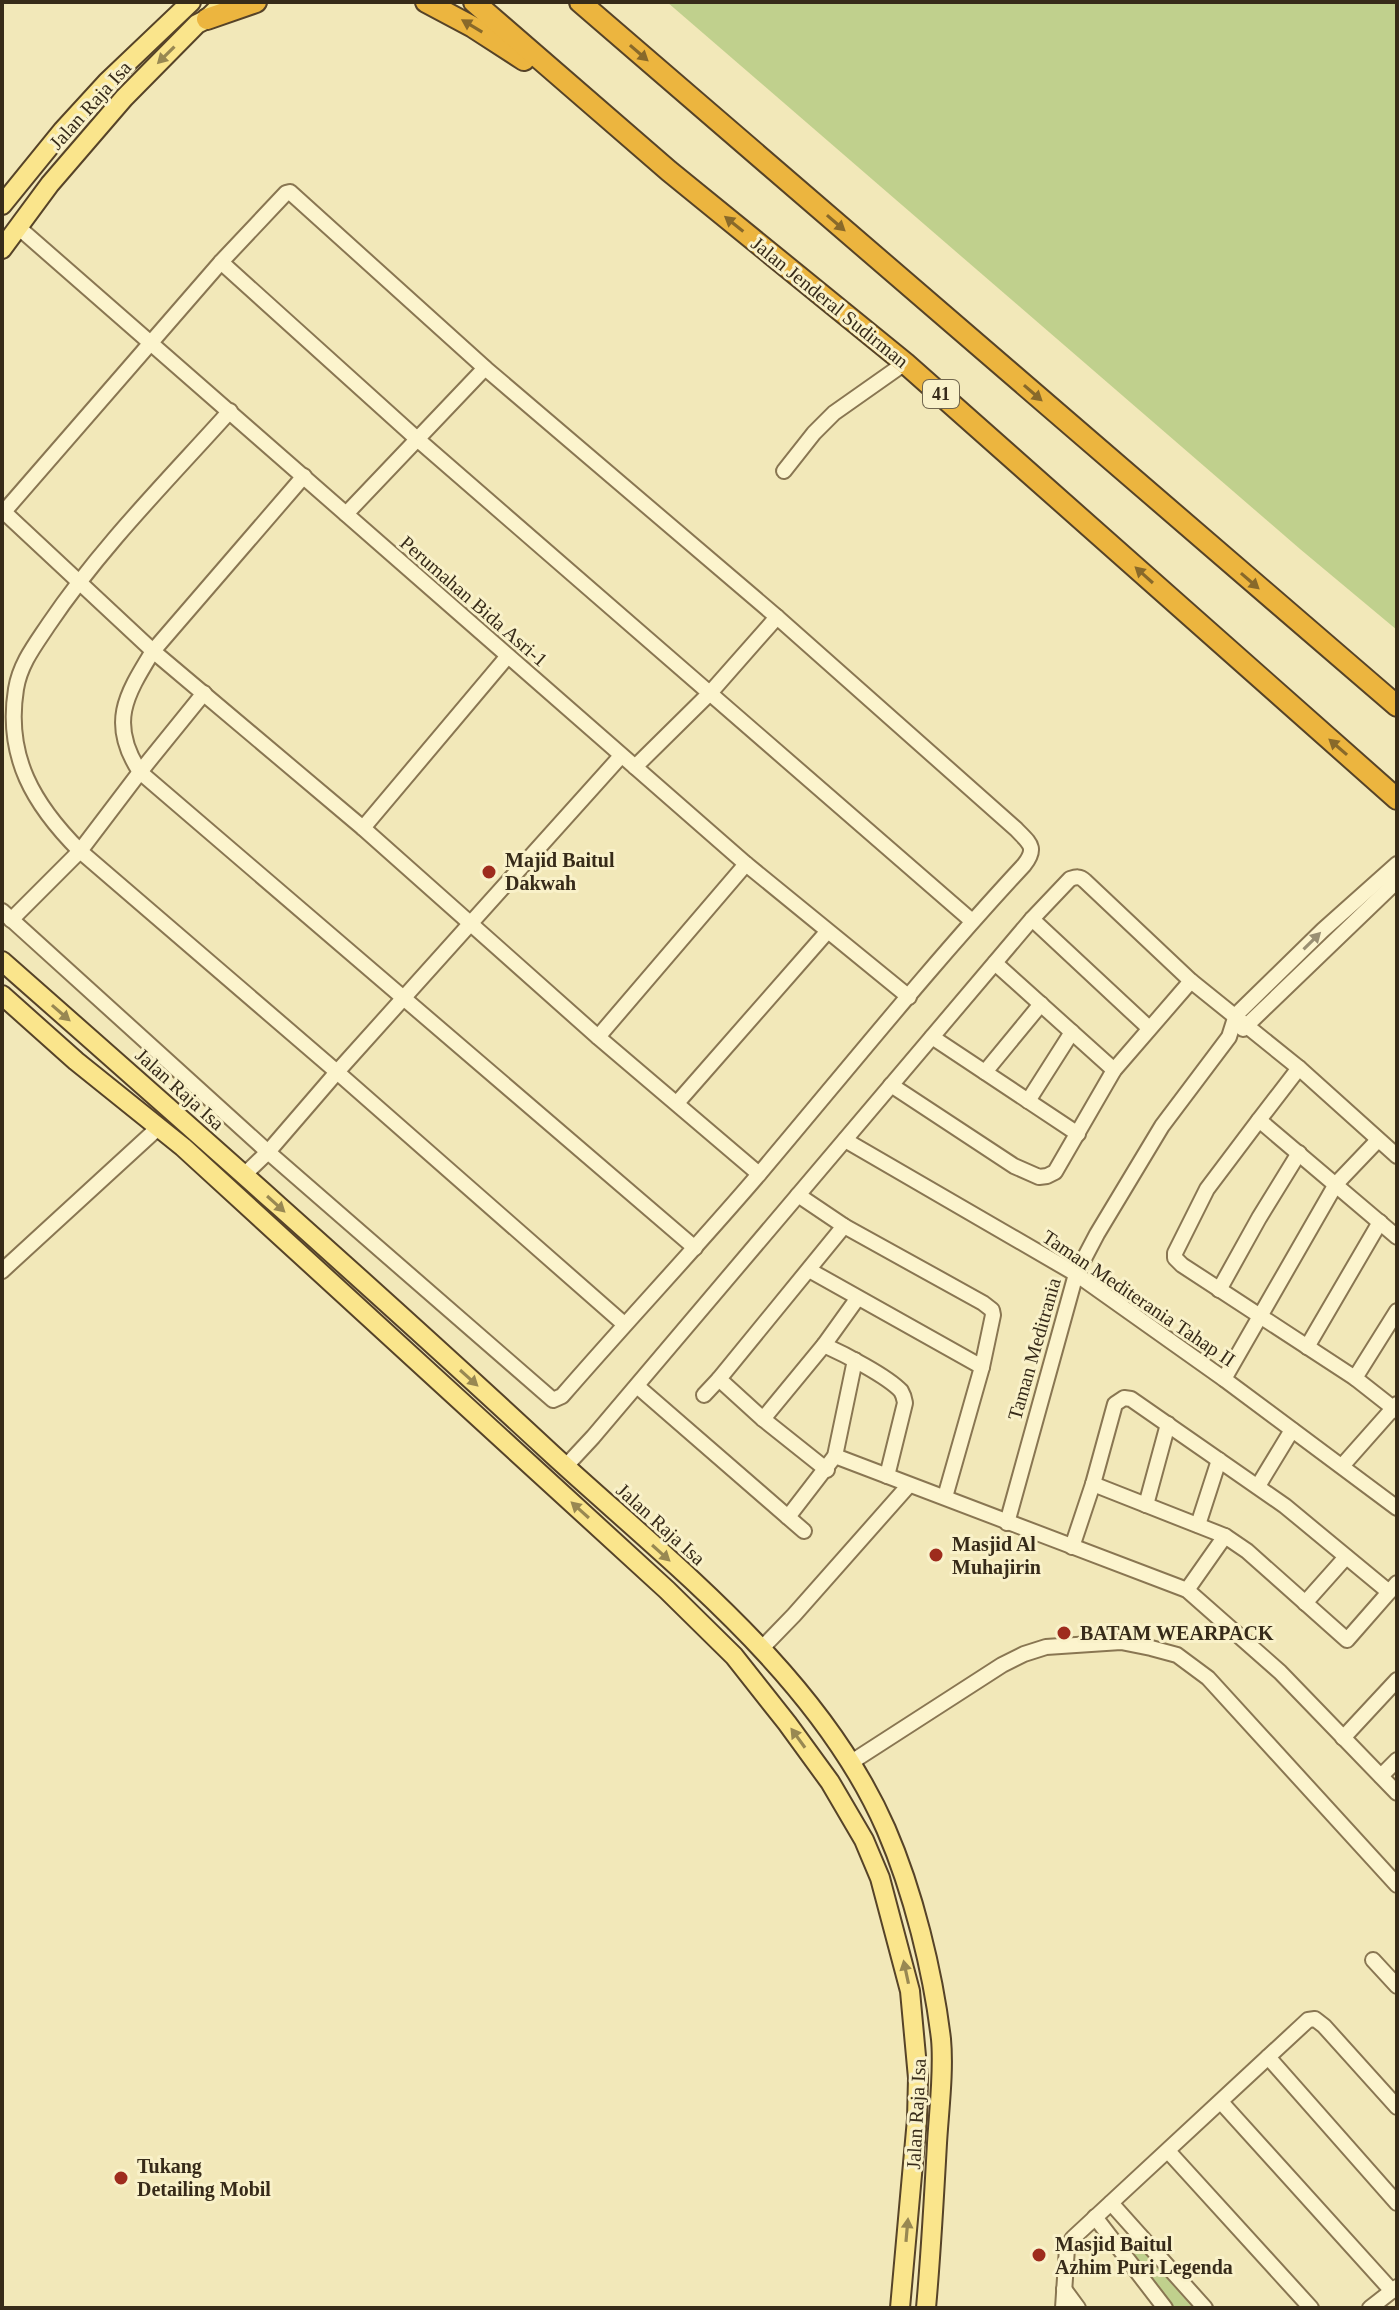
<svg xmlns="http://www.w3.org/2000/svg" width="1399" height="2310" font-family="'Times New Roman',serif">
<rect width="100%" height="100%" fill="#f2e8b9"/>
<g fill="#c0d08d">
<path d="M 667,2 L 1397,2 L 1397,630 L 1300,549 Z"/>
<path d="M 1132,2239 L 1193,2308 L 1168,2308 L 1121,2248 Z"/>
</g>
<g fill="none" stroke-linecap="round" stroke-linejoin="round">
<g stroke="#897652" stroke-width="18">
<g id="minor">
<path d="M 18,227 L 746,864 L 909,997"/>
<path d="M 221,262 L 416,438 L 972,921"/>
<path d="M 230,411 C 168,480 101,547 49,624 C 35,645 20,664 16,689 C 5,757 34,805 80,851 L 337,1072 L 624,1324"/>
<path d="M 784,471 L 814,433 L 834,413 L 905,363"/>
<path d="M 304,476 L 153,651 C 126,695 108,723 140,772 L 695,1248"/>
<path d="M 4,512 L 153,651 L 363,828 L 598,1037 L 759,1174"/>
<path d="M 2,514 L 221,262 L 286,193 L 290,192 L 485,368 L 777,617 L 1016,829 C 1029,843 1038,847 1024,865 C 932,964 847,1070 760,1173 C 695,1249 627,1321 562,1396 L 553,1400 L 268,1152 L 2,911"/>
<path d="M 346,514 L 485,368"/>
<path d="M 635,767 L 710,693 L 777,617"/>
<path d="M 363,828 L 507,657"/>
<path d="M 1032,919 L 1149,1028"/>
<path d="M 11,920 L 80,851 L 140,772 L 204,693"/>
<path d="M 995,963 L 1114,1070"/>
<path d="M 1243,1029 L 1397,881"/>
<path d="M 598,1037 L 746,864"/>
<path d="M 932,1037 L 1078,1134"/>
<path d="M 985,1072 L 1041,1004"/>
<path d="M 891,1085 L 1014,1166 L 1039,1177 L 1047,1176 L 1055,1172 L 1114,1070 L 1191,981"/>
<path d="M 1028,1101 L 1072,1032"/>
<path d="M 677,1103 L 827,932"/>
<path d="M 1259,1120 L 1299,1068"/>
<path d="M 845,1140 L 1076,1274 L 1224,1379 L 1397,1508"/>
<path d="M 244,1175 L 268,1152 L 337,1072 L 621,756"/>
<path d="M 798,1195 L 844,1226 L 983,1303 L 992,1310 L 993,1315 L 982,1367 L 945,1497"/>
<path d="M 1397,1237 L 1259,1120 L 1207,1189 L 1175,1253 L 1175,1258 L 1182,1265 L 1355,1378 L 1397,1411"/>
<path d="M 809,1270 L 982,1367"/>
<path d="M 2,1271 L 159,1127"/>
<path d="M 1219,1290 L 1259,1218 L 1299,1153"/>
<path d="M 824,1345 C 844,1354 887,1376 901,1391 C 904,1396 904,1397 905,1403 L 887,1476"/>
<path d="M 1307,1347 L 1380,1222"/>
<path d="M 1355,1378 L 1397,1311"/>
<path d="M 1224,1379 L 1336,1184 L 1378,1140"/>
<path d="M 637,1386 L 804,1531"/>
<path d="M 704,1395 L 719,1379"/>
<path d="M 763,1419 L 824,1345 L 857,1299"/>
<path d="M 835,1456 L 1187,1590 L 1280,1672 L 1397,1793"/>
<path d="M 566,1466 L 593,1437 L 1032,919 L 1070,879 C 1076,877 1080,876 1085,881 L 1191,981 L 1299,1068 L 1397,1156"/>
<path d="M 1342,1466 L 1397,1404"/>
<path d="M 827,1470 L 763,1419 L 719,1379 L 844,1226"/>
<path d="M 1093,1484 L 1225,1536 L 1247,1551 L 1347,1640 L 1397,1583"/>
<path d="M 1258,1486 L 1292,1430"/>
<path d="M 1146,1505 L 1168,1424"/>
<path d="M 788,1517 L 835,1456 L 855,1360"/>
<path d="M 1007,1523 L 1076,1274 L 1097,1234 L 1162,1126 L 1229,1037 L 1236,1015 L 1323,930 L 1397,864"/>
<path d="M 1198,1525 L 1219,1460"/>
<path d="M 1072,1547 L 1093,1484 L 1115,1404 L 1124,1398 L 1131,1399 L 1285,1506 L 1389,1592"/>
<path d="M 1187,1590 L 1225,1536"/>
<path d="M 1305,1603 L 1346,1557"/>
<path d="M 761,1649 L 794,1615 L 909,1485"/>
<path d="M 1343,1738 L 1397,1680"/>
<path d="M 850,1763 L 1002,1665 L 1024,1654 L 1046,1647 L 1121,1642 L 1151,1648 L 1177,1655 L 1208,1678 L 1397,1885"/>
<path d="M 1381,1776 L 1397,1760"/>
<path d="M 1373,1960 L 1397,1986"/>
<path d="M 1268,2057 L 1397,2203"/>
<path d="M 1221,2102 L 1392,2291"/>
<path d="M 1168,2151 L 1311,2308"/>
<path d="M 1111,2203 L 1205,2308"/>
<path d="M 1095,2217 L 1165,2308"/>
<path d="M 1064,2289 L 1078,2308"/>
<path d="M 1063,2308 L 1067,2248 L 1073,2238 L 1308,2020 L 1315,2019 L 1324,2026 L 1397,2107"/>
<path d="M 1370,2308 L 1397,2287"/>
</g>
</g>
<g stroke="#564328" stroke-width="22">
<g id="major">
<path d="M 2,205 L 63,130 L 107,82 L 191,2"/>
<path d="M 2,249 L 50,184 L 124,98 L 197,24 L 207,19 L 224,2"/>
<path d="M 2,961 C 187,1124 372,1287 553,1455 C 673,1565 819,1676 886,1829 C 913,1891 933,1972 941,2039 C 944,2071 939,2110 937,2143 C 934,2198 931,2253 926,2308"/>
<path d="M 2,995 L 76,1061 L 183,1147 L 667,1590 L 734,1656 L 787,1723 L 830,1782 L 864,1840 L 880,1878 L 910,1991 L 918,2078 L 917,2119 L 900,2308"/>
</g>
</g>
<g stroke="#564328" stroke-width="24">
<g id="highway">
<path d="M 426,2 L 473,27 L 524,60"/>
<path d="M 474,2 L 669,171 L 905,363 L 1397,799"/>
<path d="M 580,2 L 1397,706"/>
<path d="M 207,19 L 256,2"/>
</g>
</g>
<use href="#minor" stroke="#fcf4cd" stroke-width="14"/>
<use href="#major" stroke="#fae58c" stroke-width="18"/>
<use href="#highway" stroke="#ecb53f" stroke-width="20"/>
</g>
<defs><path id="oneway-solid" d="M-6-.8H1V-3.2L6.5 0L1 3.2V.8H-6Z" transform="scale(2)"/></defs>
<g fill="#88692a">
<use href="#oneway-solid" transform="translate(472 26) rotate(-149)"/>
<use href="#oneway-solid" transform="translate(639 53) rotate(41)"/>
<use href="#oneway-solid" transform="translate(836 223) rotate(41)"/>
<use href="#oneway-solid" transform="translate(734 224) rotate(-141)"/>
<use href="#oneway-solid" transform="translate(1033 393) rotate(41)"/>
<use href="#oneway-solid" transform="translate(1144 575) rotate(-138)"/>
<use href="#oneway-solid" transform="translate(1250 581) rotate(41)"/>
<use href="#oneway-solid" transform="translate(1338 747) rotate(-139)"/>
</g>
<g fill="#988852">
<use href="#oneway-solid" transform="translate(166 55) rotate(135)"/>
<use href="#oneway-solid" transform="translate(61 1013) rotate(41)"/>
<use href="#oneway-solid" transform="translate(276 1204) rotate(42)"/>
<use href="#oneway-solid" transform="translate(469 1378) rotate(42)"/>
<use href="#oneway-solid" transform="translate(580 1510) rotate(-138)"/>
<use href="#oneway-solid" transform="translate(661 1553) rotate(42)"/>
<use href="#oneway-solid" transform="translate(798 1738) rotate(-126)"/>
<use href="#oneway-solid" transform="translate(906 1972) rotate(-102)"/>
<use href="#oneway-solid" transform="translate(907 2230) rotate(-85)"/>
</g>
<use fill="#9a9073" href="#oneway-solid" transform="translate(1312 941) rotate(-45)"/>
<g fill="#9e2c1d" stroke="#f9f1c9" stroke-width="3">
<circle cx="489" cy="872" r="8"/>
<circle cx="936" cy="1555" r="8"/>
<circle cx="1064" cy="1633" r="8"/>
<circle cx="121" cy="2178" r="8"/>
<circle cx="1039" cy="2255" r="8"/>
</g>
<g text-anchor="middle" stroke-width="6" stroke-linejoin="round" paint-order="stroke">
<rect fill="#f9f1c9" stroke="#71664e" stroke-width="2" x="923" y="380" width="36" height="28" rx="6"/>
<g font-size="18" font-weight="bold" fill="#372b19">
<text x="941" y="400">41</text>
</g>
<g font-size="20" fill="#372b19" stroke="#f9f1c9">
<text transform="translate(90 105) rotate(-48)" y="7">Jalan Raja Isa</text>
<text transform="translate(830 302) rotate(39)" y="7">Jalan Jenderal Sudirman</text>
<text transform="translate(474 601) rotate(41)" y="7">Perumahan Bida Asri-1</text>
<text transform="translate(180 1089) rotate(42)" y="7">Jalan Raja Isa</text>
<text transform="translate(1139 1298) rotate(34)" y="7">Taman Mediterania Tahap II</text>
<text transform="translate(1034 1349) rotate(-74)" y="7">Taman Meditrania</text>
<text transform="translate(661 1524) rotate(42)" y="7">Jalan Raja Isa</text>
<text transform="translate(916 2114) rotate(-87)" y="7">Jalan Raja Isa</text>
</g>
<g font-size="20" font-weight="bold" fill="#372b19" stroke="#f9f1c9" text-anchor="start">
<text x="505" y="867">Majid Baitul<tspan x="505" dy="23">Dakwah</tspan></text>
<text x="952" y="1551">Masjid Al<tspan x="952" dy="23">Muhajirin</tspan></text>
<text x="1080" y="1640">BATAM WEARPACK</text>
<text x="137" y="2173">Tukang<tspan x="137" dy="23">Detailing Mobil</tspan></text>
<text x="1055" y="2251">Masjid Baitul<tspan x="1055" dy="23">Azhim Puri Legenda</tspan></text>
</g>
</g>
<rect width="1399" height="2310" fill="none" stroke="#372b19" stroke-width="8"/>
</svg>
